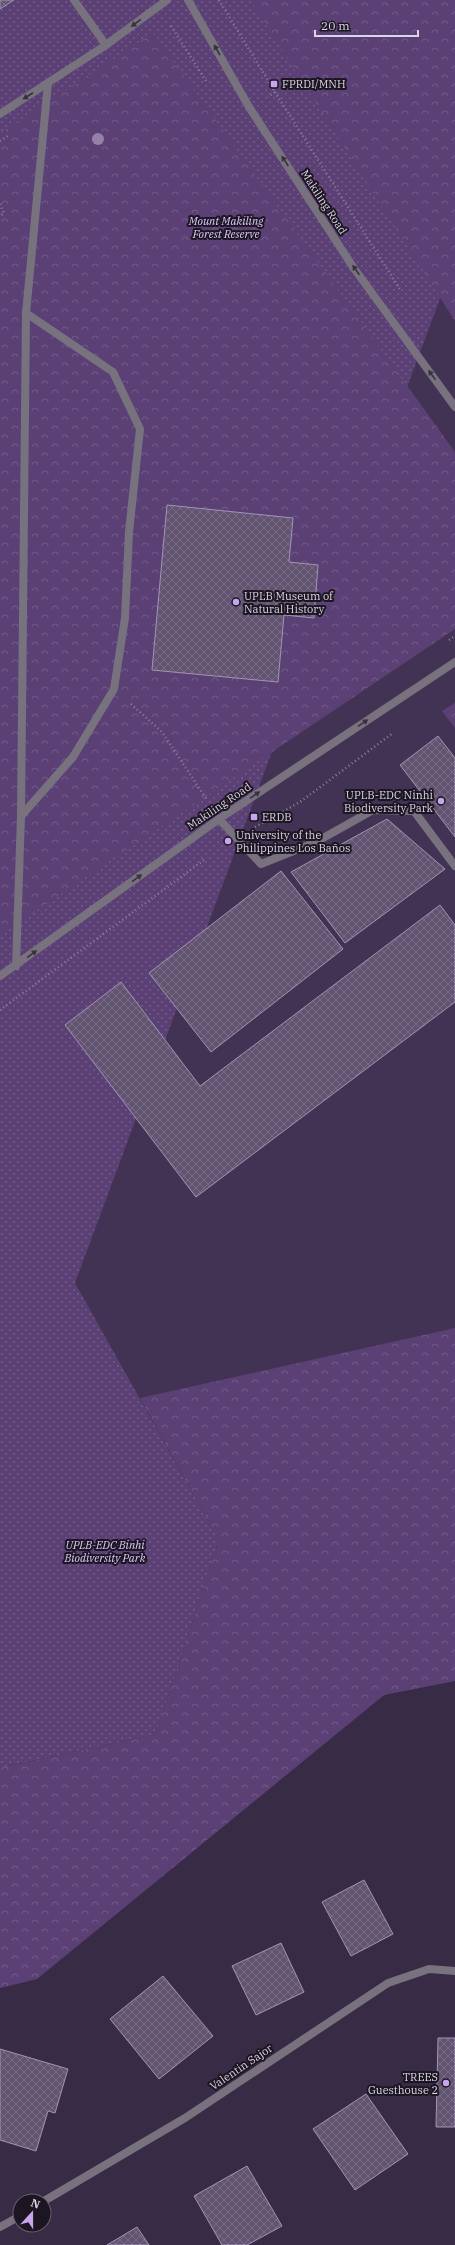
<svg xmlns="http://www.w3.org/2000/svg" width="455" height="2245" font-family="'IBM Plex Serif',serif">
<defs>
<pattern id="grass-dots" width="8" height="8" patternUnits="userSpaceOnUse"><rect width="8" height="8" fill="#5b4075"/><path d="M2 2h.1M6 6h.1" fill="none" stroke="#725b89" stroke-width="1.8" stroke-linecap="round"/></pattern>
<pattern id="forest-crowns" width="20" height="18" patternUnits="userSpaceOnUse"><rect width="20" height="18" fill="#5b4075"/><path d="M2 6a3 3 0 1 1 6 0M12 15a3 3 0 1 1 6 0" fill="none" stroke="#725b89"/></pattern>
<pattern id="building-cross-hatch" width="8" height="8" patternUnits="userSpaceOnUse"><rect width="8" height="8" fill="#625471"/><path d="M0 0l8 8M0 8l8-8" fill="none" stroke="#786c85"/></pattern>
</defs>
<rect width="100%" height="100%" fill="#382b45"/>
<path fill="#423253" d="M 0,0 L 455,0 L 455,1681 L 384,1695 L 37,1979 L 0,1988 Z"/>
<path fill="url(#grass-dots)" d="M 0,0 L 455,0 L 455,258 L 75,1283 L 219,1540 L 156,1734 L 8,1766 L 0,1894 Z"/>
<g fill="url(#forest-crowns)">
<path d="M 250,0 L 455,0 L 455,321 Z"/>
<path d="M 153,33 L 455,452 L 455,629 L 0,935 L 0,133 Z"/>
<path d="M 455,703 L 455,728 L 442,711 Z"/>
<path d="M 455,1328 L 455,1681 L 384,1695 L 37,1979 L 0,1988 L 0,1768 L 156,1734 L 219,1540 L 140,1398 Z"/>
</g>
<g fill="url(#building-cross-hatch)" stroke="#a294b4">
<path d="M 0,0 L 14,0 L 0,9 Z"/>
<path d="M 167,505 L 293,518 L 289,562 L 318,565 L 314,618 L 284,615 L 278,682 L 152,670 Z"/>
<path d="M 438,736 L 455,758 L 455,837 L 400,765 Z"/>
<path d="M 387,819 L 445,869 L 345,943 L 291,872 Z"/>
<path d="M 281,871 L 343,949 L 211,1052 L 149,973 Z"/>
<path d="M 440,905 L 455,925 L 455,1002 L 196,1197 L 65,1025 L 121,982 L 200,1086 Z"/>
<path d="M 364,1880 L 393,1934 L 351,1956 L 322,1902 Z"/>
<path d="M 281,1943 L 304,1992 L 256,2015 L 232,1966 Z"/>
<path d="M 163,1976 L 213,2036 L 159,2079 L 110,2019 Z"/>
<path d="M 438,2038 L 455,2038 L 455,2127 L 436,2127 Z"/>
<path d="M 0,2049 L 68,2069 L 55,2113 L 48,2111 L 36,2151 L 0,2140 Z"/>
<path d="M 366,2094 L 408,2154 L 355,2190 L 313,2129 Z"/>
<path d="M 247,2166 L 282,2226 L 247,2245 L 222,2245 L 194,2196 Z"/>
<path d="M 137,2227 L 149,2245 L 107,2245 Z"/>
</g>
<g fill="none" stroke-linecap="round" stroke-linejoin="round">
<g stroke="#8b8197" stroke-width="2.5" stroke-dasharray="1 3" stroke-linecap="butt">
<path d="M 219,0 L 275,92 L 268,97"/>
<path d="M 171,26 L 206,81"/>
<path d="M 275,92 L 401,291"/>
<path d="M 0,141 L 8,136"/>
<path d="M 0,204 L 4,213 L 0,216"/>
<path d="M 449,640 L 455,636"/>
<path d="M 131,704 L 162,732 L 207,800"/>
<path d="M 255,827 L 300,802 L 393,733"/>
<path d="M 0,1010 L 204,860"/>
</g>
<g stroke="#78727f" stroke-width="8">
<path d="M 74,0 L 106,45"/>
<path d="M 21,816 L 73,757 L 114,689 L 125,618 L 129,532 L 140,429 L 113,372 L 26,313 L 48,83"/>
<path d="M 219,819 L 261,864 L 316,842 L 373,810 L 414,811 L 455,866"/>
<path d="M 16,966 L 21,816 L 26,313"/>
</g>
<g stroke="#78727f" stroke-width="8">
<path d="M 188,0 L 249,107 L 353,267 L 455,407"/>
<path d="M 0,114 L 106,45 L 167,0"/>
<path d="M 0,976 L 219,819 L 455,662"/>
<path d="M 44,2201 L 185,2118 L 388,1983 L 429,1969 L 455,1971"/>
<path d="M 0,2227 L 20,2216"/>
</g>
</g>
<circle fill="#9481aa" cx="98" cy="139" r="6"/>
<defs><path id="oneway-solid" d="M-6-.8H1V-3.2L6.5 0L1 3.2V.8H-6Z"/></defs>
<g fill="#38323e">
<use href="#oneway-solid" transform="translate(136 23) rotate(143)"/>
<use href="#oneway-solid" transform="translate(217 50) rotate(-120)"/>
<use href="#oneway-solid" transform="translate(28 96) rotate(147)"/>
<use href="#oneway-solid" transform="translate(285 161) rotate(-123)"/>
<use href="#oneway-solid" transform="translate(356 270) rotate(-125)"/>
<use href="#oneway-solid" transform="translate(432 375) rotate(-126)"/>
<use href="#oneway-solid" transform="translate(363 723) rotate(-34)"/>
<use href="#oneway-solid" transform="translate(255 795) rotate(-34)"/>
<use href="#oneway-solid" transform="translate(137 878) rotate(-36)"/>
<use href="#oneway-solid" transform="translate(32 954) rotate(-36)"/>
</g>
<g fill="#c8a5ee" stroke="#1c1622" stroke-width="1.5">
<rect x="270" y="80" width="8" height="8" rx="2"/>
<circle cx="236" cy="602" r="4"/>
<circle cx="441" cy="801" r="4"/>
<rect x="250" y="813" width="8" height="8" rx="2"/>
<circle cx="228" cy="841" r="4"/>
<circle cx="446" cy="2083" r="4"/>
</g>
<g text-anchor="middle" stroke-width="4" stroke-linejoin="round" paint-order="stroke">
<g font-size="11" fill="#dcd5e6" stroke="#1c1622" text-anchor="start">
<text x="282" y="88">FPRDI/MNH</text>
<text x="244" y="600">UPLB Museum of<tspan x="244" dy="13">Natural History</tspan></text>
<text x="433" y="799" text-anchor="end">UPLB-EDC Ninhi<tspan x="433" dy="13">Biodiversity Park</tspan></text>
<text x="262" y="821">ERDB</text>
<text x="236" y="839">University of the<tspan x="236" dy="13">Philippines Los Baños</tspan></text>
<text x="438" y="2081" text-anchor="end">TREES<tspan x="438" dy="13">Guesthouse 2</tspan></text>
</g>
<g font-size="11" fill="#dcd5e6" stroke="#1c1622">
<text transform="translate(324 202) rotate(57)" y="4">Makiling Road</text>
<text transform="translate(219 806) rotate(-34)" y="4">Makiling Road</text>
<text transform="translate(241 2067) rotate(-34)" y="4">Valentin Sajor</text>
</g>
<g font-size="11" font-style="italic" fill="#e0c8fd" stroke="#1c1622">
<text x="226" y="225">Mount Makiling<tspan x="226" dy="13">Forest Reserve</tspan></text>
<text x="105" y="1549">UPLB-EDC Binhi<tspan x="105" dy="13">Biodiversity Park</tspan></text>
</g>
</g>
<g transform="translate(32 2213) rotate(21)"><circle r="19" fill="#1c1622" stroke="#696270"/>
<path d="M0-3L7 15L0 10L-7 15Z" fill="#c8a5ee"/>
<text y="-6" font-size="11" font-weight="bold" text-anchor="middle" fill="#dcd5e6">N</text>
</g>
<path d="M315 30v6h103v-6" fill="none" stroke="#dcd5e6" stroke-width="2"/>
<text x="321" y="30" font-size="12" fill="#dcd5e6" stroke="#1c1622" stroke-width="3" paint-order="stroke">20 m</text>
</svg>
